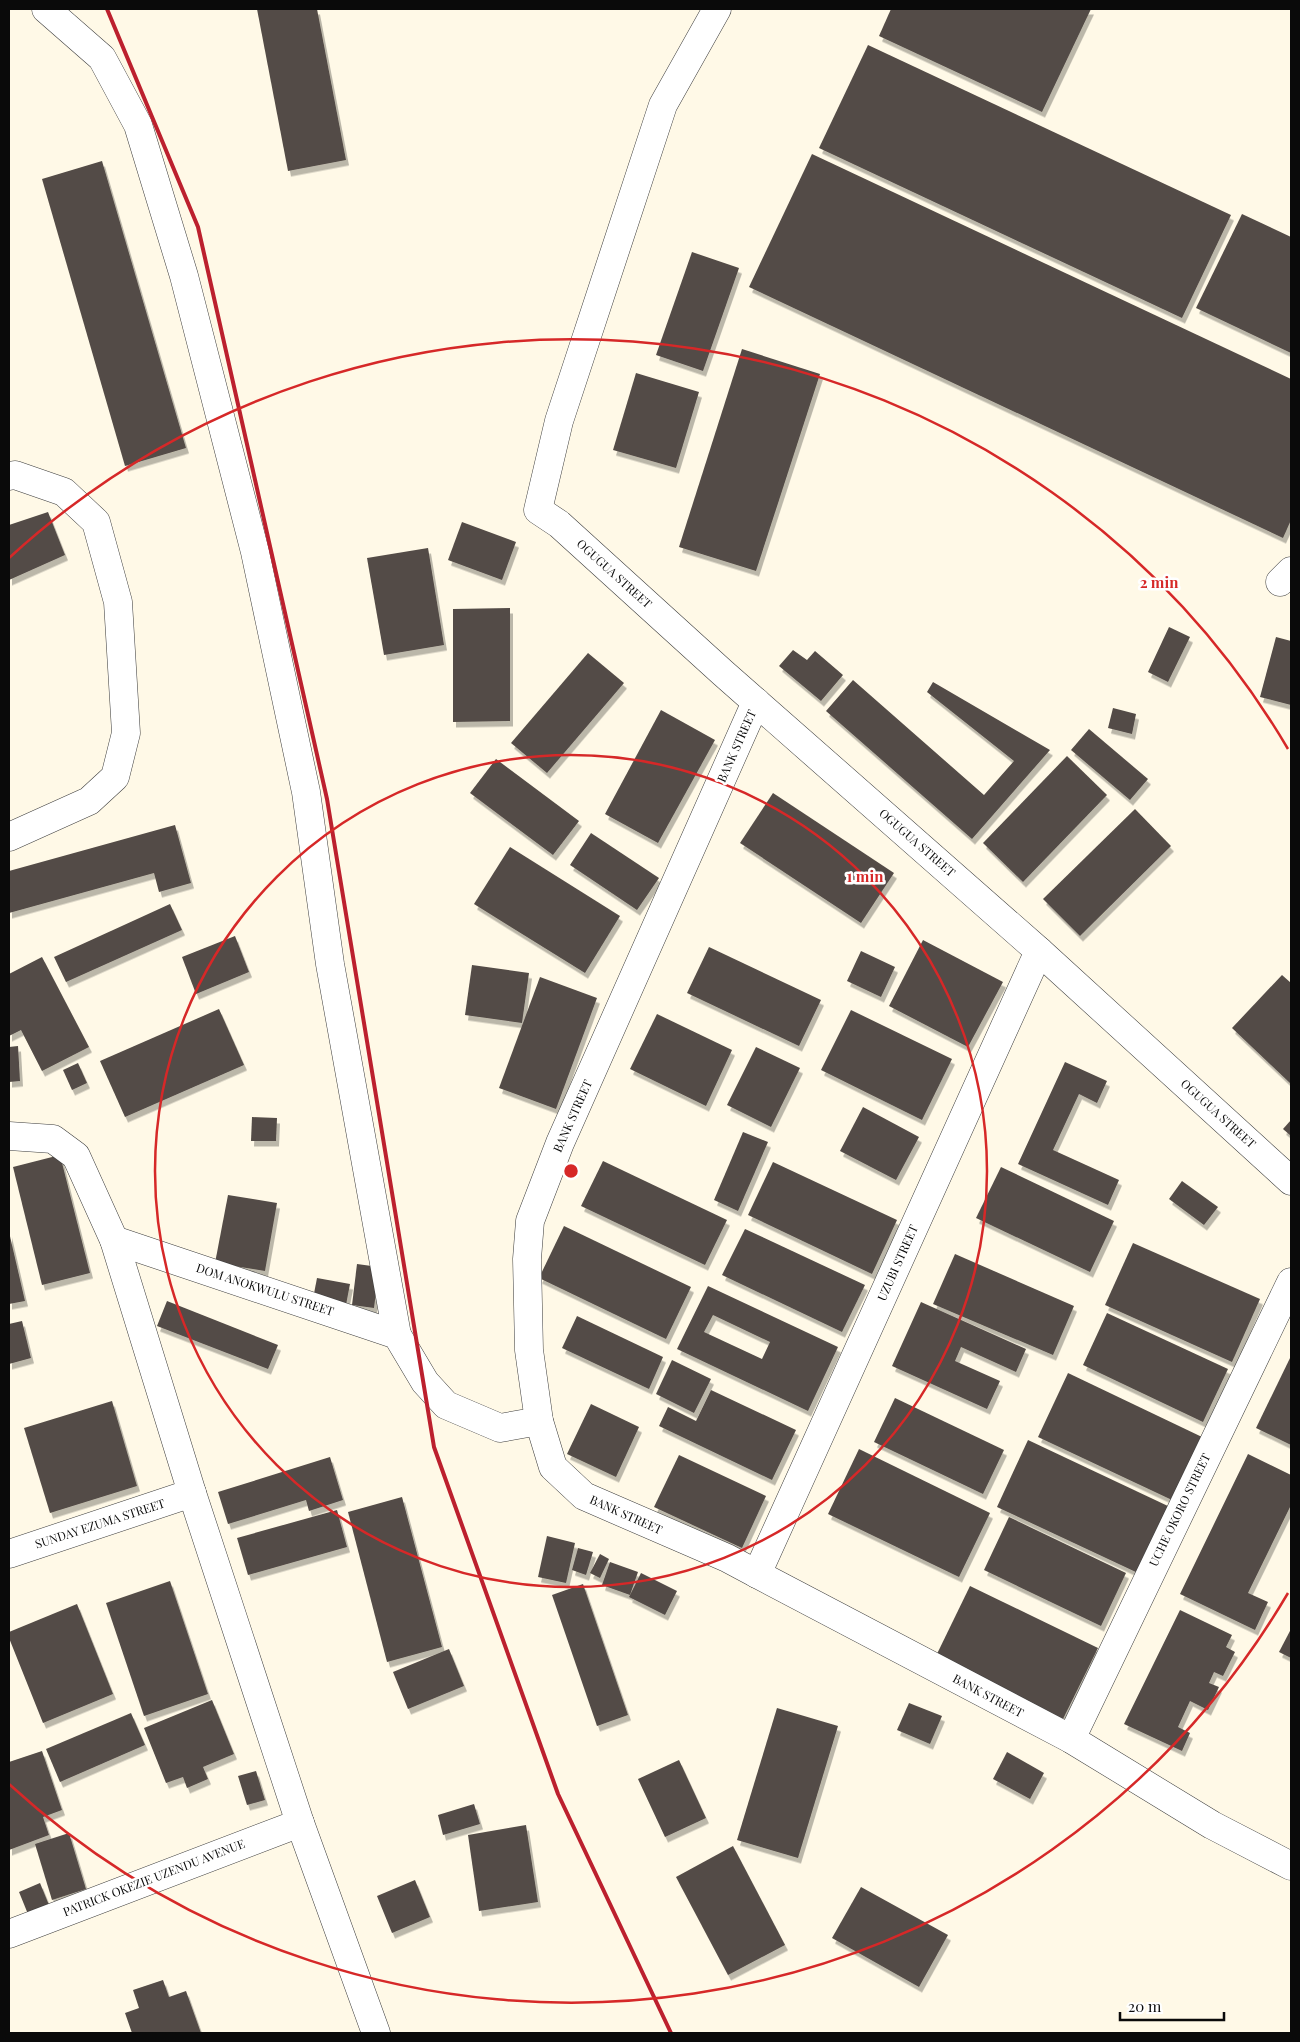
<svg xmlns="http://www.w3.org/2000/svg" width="1300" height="2042" font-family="'Playfair Display',serif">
<defs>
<filter id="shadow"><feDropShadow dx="3" dy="5.5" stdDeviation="0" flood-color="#0004"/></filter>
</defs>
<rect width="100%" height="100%" fill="#fff9e7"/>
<g fill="#534b46" fill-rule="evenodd" filter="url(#shadow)">
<path d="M 257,9 L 317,9 L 346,160 L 288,171 Z"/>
<path d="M 891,9 L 1091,9 L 1042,112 L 879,36 Z"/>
<path d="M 868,45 L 1231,215 L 1182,318 L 819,148 Z"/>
<path d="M 812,154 L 1291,379 L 1291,520 L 1283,538 L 749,287 Z"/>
<path d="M 102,161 L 186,448 L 125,466 L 42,179 Z"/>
<path d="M 1242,214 L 1291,237 L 1291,353 L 1196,308 Z"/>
<path d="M 692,252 L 739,268 L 703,371 L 656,355 Z"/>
<path d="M 742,349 L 820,374 L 756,571 L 679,547 Z"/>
<path d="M 636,373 L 699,392 L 676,468 L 613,450 Z"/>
<path d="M 48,512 L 65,555 L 9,580 L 9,525 Z"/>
<path d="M 462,522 L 516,542 L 502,580 L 448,560 Z"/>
<path d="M 428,548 L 444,645 L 384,655 L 367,558 Z"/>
<path d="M 510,608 L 510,721 L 453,722 L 453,609 Z"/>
<path d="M 1169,627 L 1190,637 L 1168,682 L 1148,672 Z"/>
<path d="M 1276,637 L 1291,641 L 1291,705 L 1260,697 Z"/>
<path d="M 793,650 L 807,660 L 815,651 L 843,675 L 821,701 L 779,666 Z"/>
<path d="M 588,653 L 624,683 L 547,773 L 511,743 Z"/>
<path d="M 853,680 L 984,795 L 1014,761 L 927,692 L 933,682 L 1050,750 L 972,839 L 826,711 Z"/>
<path d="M 1113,708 L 1136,714 L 1132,734 L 1108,728 Z"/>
<path d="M 661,710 L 715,740 L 658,843 L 605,814 Z"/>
<path d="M 1089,729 L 1148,779 L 1130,800 L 1071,750 Z"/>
<path d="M 1067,756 L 1107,795 L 1023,882 L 983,843 Z"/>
<path d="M 496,759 L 579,821 L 553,855 L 470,793 Z"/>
<path d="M 773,793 L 894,873 L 861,923 L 740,843 Z"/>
<path d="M 1135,809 L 1171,846 L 1080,936 L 1043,899 Z"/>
<path d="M 175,825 L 191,883 L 159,892 L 154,873 L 9,913 L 9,871 Z"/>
<path d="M 591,833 L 659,878 L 637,910 L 570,865 Z"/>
<path d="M 510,847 L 620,916 L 585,973 L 474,904 Z"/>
<path d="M 170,904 L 182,930 L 66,982 L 54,957 Z"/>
<path d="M 235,936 L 249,972 L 196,994 L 182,957 Z"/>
<path d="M 923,940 L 1003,982 L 968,1047 L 889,1006 Z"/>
<path d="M 709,947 L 821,1000 L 799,1046 L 687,993 Z"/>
<path d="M 861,951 L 895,967 L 881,997 L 847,981 Z"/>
<path d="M 42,957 L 89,1047 L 42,1071 L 21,1030 L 9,1036 L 9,974 Z"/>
<path d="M 472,965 L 529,973 L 522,1023 L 465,1015 Z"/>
<path d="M 1282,975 L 1291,983 L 1291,1084 L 1232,1028 Z"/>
<path d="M 540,977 L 597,998 L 556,1109 L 499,1088 Z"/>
<path d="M 219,1009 L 244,1065 L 125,1117 L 100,1061 Z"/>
<path d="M 851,1010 L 952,1059 L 922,1120 L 821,1070 Z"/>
<path d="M 657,1014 L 732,1050 L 706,1106 L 630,1069 Z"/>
<path d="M 18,1046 L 20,1081 L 9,1082 L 9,1047 Z"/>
<path d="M 756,1047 L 800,1068 L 771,1127 L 727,1105 Z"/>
<path d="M 1065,1062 L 1107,1081 L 1097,1103 L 1079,1094 L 1053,1150 L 1119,1180 L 1108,1205 L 1018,1164 Z"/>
<path d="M 78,1063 L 87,1083 L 72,1090 L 63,1070 Z"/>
<path d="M 863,1107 L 919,1137 L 896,1180 L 840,1151 Z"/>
<path d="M 252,1117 L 277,1118 L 276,1141 L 251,1141 Z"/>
<path d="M 1291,1120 L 1291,1136 L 1283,1129 Z"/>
<path d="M 743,1132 L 768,1142 L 738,1211 L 714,1200 Z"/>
<path d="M 60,1155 L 90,1273 L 42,1285 L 13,1167 Z"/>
<path d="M 603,1161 L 727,1220 L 705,1265 L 581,1206 Z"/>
<path d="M 773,1162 L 897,1220 L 872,1274 L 748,1215 Z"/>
<path d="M 1001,1167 L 1114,1221 L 1090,1272 L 976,1218 Z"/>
<path d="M 1182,1181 L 1218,1207 L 1204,1225 L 1169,1199 Z"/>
<path d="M 228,1195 L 277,1203 L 265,1271 L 215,1263 Z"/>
<path d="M 564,1226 L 691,1287 L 666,1339 L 539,1278 Z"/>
<path d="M 745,1229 L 865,1285 L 842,1332 L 722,1275 Z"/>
<path d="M 9,1232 L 25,1301 L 9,1304 Z"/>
<path d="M 1133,1243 L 1260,1299 L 1232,1362 L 1105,1305 Z"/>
<path d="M 955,1254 L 1074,1306 L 1053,1355 L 933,1304 Z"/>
<path d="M 357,1264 L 379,1267 L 374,1308 L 352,1305 Z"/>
<path d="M 317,1278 L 350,1284 L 345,1310 L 312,1304 Z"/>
<path d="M 708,1286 L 838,1347 L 808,1411 L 677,1349 ZM 713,1315 L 770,1342 L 762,1359 L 704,1332 Z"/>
<path d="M 167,1301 L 278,1345 L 268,1369 L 157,1326 Z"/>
<path d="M 921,1302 L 1026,1349 L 1016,1372 L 961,1347 L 955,1361 L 1000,1381 L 987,1409 L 892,1366 Z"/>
<path d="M 1107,1313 L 1228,1369 L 1203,1422 L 1083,1365 Z"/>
<path d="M 577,1316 L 663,1357 L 649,1389 L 562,1348 Z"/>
<path d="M 22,1321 L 31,1358 L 9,1364 L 9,1324 Z"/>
<path d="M 1291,1356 L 1291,1445 L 1256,1428 Z"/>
<path d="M 672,1360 L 711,1379 L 694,1413 L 656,1394 Z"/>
<path d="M 1068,1373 L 1202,1437 L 1172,1500 L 1038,1437 Z"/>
<path d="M 711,1390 L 796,1430 L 772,1480 L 659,1426 L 668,1407 L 696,1421 Z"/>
<path d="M 895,1398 L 1004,1450 L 983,1494 L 874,1442 Z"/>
<path d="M 112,1401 L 137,1486 L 50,1513 L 24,1428 Z"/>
<path d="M 591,1404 L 639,1427 L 616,1477 L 567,1454 Z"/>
<path d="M 1028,1440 L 1170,1507 L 1138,1573 L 997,1507 Z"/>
<path d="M 859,1449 L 990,1513 L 959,1577 L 828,1514 Z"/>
<path d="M 1248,1454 L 1291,1475 L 1291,1505 L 1248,1593 L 1268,1602 L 1255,1630 L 1180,1594 Z"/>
<path d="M 679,1455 L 766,1496 L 742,1548 L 654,1507 Z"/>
<path d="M 330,1457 L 343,1500 L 309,1511 L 306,1500 L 228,1524 L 218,1492 Z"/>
<path d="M 402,1497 L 442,1647 L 387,1662 L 348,1512 Z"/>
<path d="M 337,1510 L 347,1547 L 248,1575 L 237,1538 Z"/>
<path d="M 1009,1517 L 1126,1573 L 1101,1626 L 984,1570 Z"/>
<path d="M 547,1536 L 575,1543 L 566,1583 L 538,1577 Z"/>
<path d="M 578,1548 L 593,1552 L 586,1575 L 572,1570 Z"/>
<path d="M 600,1554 L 609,1559 L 600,1578 L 590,1573 Z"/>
<path d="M 610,1562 L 638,1572 L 630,1595 L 602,1585 Z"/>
<path d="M 641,1573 L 677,1591 L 665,1615 L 629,1597 Z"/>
<path d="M 170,1581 L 208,1694 L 144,1716 L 106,1603 Z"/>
<path d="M 583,1584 L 628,1715 L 597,1726 L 552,1595 Z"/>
<path d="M 970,1586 L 1098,1648 L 1063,1719 L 935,1658 Z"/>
<path d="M 77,1604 L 113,1694 L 43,1723 L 9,1638 L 9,1632 Z"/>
<path d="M 1180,1610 L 1232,1635 L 1226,1647 L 1235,1652 L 1223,1676 L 1214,1672 L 1209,1683 L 1219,1687 L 1208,1710 L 1190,1701 L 1178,1727 L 1190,1733 L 1182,1751 L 1124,1724 Z"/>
<path d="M 1291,1629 L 1291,1658 L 1279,1652 Z"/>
<path d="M 449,1649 L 464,1686 L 408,1709 L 393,1672 Z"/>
<path d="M 212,1700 L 234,1754 L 203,1767 L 208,1779 L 187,1788 L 183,1777 L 166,1783 L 144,1728 Z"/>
<path d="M 909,1703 L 942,1716 L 930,1744 L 897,1730 Z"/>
<path d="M 777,1708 L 838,1726 L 798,1858 L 737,1840 Z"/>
<path d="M 131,1713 L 145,1745 L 60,1782 L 46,1749 Z"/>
<path d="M 42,1751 L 62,1810 L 43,1817 L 49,1835 L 9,1850 L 9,1762 Z"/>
<path d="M 1007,1752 L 1044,1773 L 1030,1799 L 993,1779 Z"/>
<path d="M 679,1760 L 706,1818 L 665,1837 L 638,1779 Z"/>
<path d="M 256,1771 L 265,1800 L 247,1805 L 238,1776 Z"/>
<path d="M 474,1804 L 480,1824 L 443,1835 L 438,1815 Z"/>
<path d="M 526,1825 L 538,1902 L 479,1911 L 468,1835 Z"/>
<path d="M 69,1833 L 86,1889 L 52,1900 L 35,1844 Z"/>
<path d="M 733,1846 L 785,1945 L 728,1975 L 676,1877 Z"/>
<path d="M 415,1880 L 430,1917 L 392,1933 L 377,1896 Z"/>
<path d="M 40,1883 L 51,1910 L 30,1919 L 19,1892 Z"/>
<path d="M 861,1887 L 948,1935 L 919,1987 L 832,1938 Z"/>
<path d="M 163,1980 L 169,1997 L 186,1991 L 201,2033 L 132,2033 L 125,2013 L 139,2008 L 133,1990 Z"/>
</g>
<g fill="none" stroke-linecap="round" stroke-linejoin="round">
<g stroke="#3d3d3d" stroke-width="29">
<g id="minor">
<path d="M 46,9 L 102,58 L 138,125 L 184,276 L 255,552 L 306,792 L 330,964 L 397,1335"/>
<path d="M 717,9 L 663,105 L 559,421 L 538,510 L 559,524 L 723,673 L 1039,951 L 1291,1181"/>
<path d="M 9,476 L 15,475 L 64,492 L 96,522 L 118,602 L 126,733 L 115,777 L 89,801 L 9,837"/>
<path d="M 1280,582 L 1291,571"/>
<path d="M 756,702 L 560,1143 L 530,1221 L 527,1259 L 529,1350 L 539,1421 L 553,1467 L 584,1496 L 727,1558 L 757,1574 L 1071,1739 L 1212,1825 L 1291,1866"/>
<path d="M 9,1136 L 53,1139 L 76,1156 L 114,1240 L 192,1493 L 300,1823 L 376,2033"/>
<path d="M 114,1240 L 397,1335 L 425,1382 L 446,1405 L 500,1428 L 539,1421"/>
<path d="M 9,1554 L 192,1493"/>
<path d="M 757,1574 L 1039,951"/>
<path d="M 1071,1739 L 1291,1282"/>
<path d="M 9,1934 L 300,1823"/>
</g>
</g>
<use href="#minor" stroke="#fff" stroke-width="28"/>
<path stroke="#bc202e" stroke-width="4" d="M 107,9 L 198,227 L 327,799 L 434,1447 L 558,1794 L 671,2033"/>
</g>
<g fill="none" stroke="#d62828" stroke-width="2.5">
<circle cx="571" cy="1171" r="416"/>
<path d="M1288 1593A832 832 0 0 1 9 1784M9 558A832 832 0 0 1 1288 749"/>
</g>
<g text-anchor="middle" stroke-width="5" stroke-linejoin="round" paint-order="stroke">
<g font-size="12" fill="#0a0a0a" stroke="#fff">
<text transform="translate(614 574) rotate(42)" y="4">OGUGUA STREET</text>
<text transform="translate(737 746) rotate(-66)" y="4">BANK STREET</text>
<text transform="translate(917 843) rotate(41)" y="4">OGUGUA STREET</text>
<text transform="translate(1218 1114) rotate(42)" y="4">OGUGUA STREET</text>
<text transform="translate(573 1116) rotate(-66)" y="4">BANK STREET</text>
<text transform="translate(898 1263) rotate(-66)" y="4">UZUBI STREET</text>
<text transform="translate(265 1290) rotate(18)" y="4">DOM ANOKWULU STREET</text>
<text transform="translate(1180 1510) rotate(-64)" y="4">UCHE OKORO STREET</text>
<text transform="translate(626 1515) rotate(24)" y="4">BANK STREET</text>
<text transform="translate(100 1524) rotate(-18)" y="4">SUNDAY EZUMA STREET</text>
<text transform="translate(988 1696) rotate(28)" y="4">BANK STREET</text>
<text transform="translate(154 1878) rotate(-21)" y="4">PATRICK OKEZIE UZENDU AVENUE</text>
</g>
</g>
<circle cx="571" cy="1171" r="8" fill="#d62828" stroke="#fff" stroke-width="2.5"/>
<g font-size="15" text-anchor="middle" font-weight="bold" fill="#d62828" stroke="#fff" stroke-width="5" stroke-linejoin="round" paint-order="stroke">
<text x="1159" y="588">2 min</text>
<text x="865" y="882">1 min</text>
</g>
<rect width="1300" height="2042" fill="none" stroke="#0a0a0a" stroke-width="20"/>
<path d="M1120 2012v8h104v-8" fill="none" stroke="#0a0a0a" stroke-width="2.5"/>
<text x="1128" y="2012" font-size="15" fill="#0a0a0a" stroke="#ffffff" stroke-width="4" paint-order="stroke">20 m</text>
</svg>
